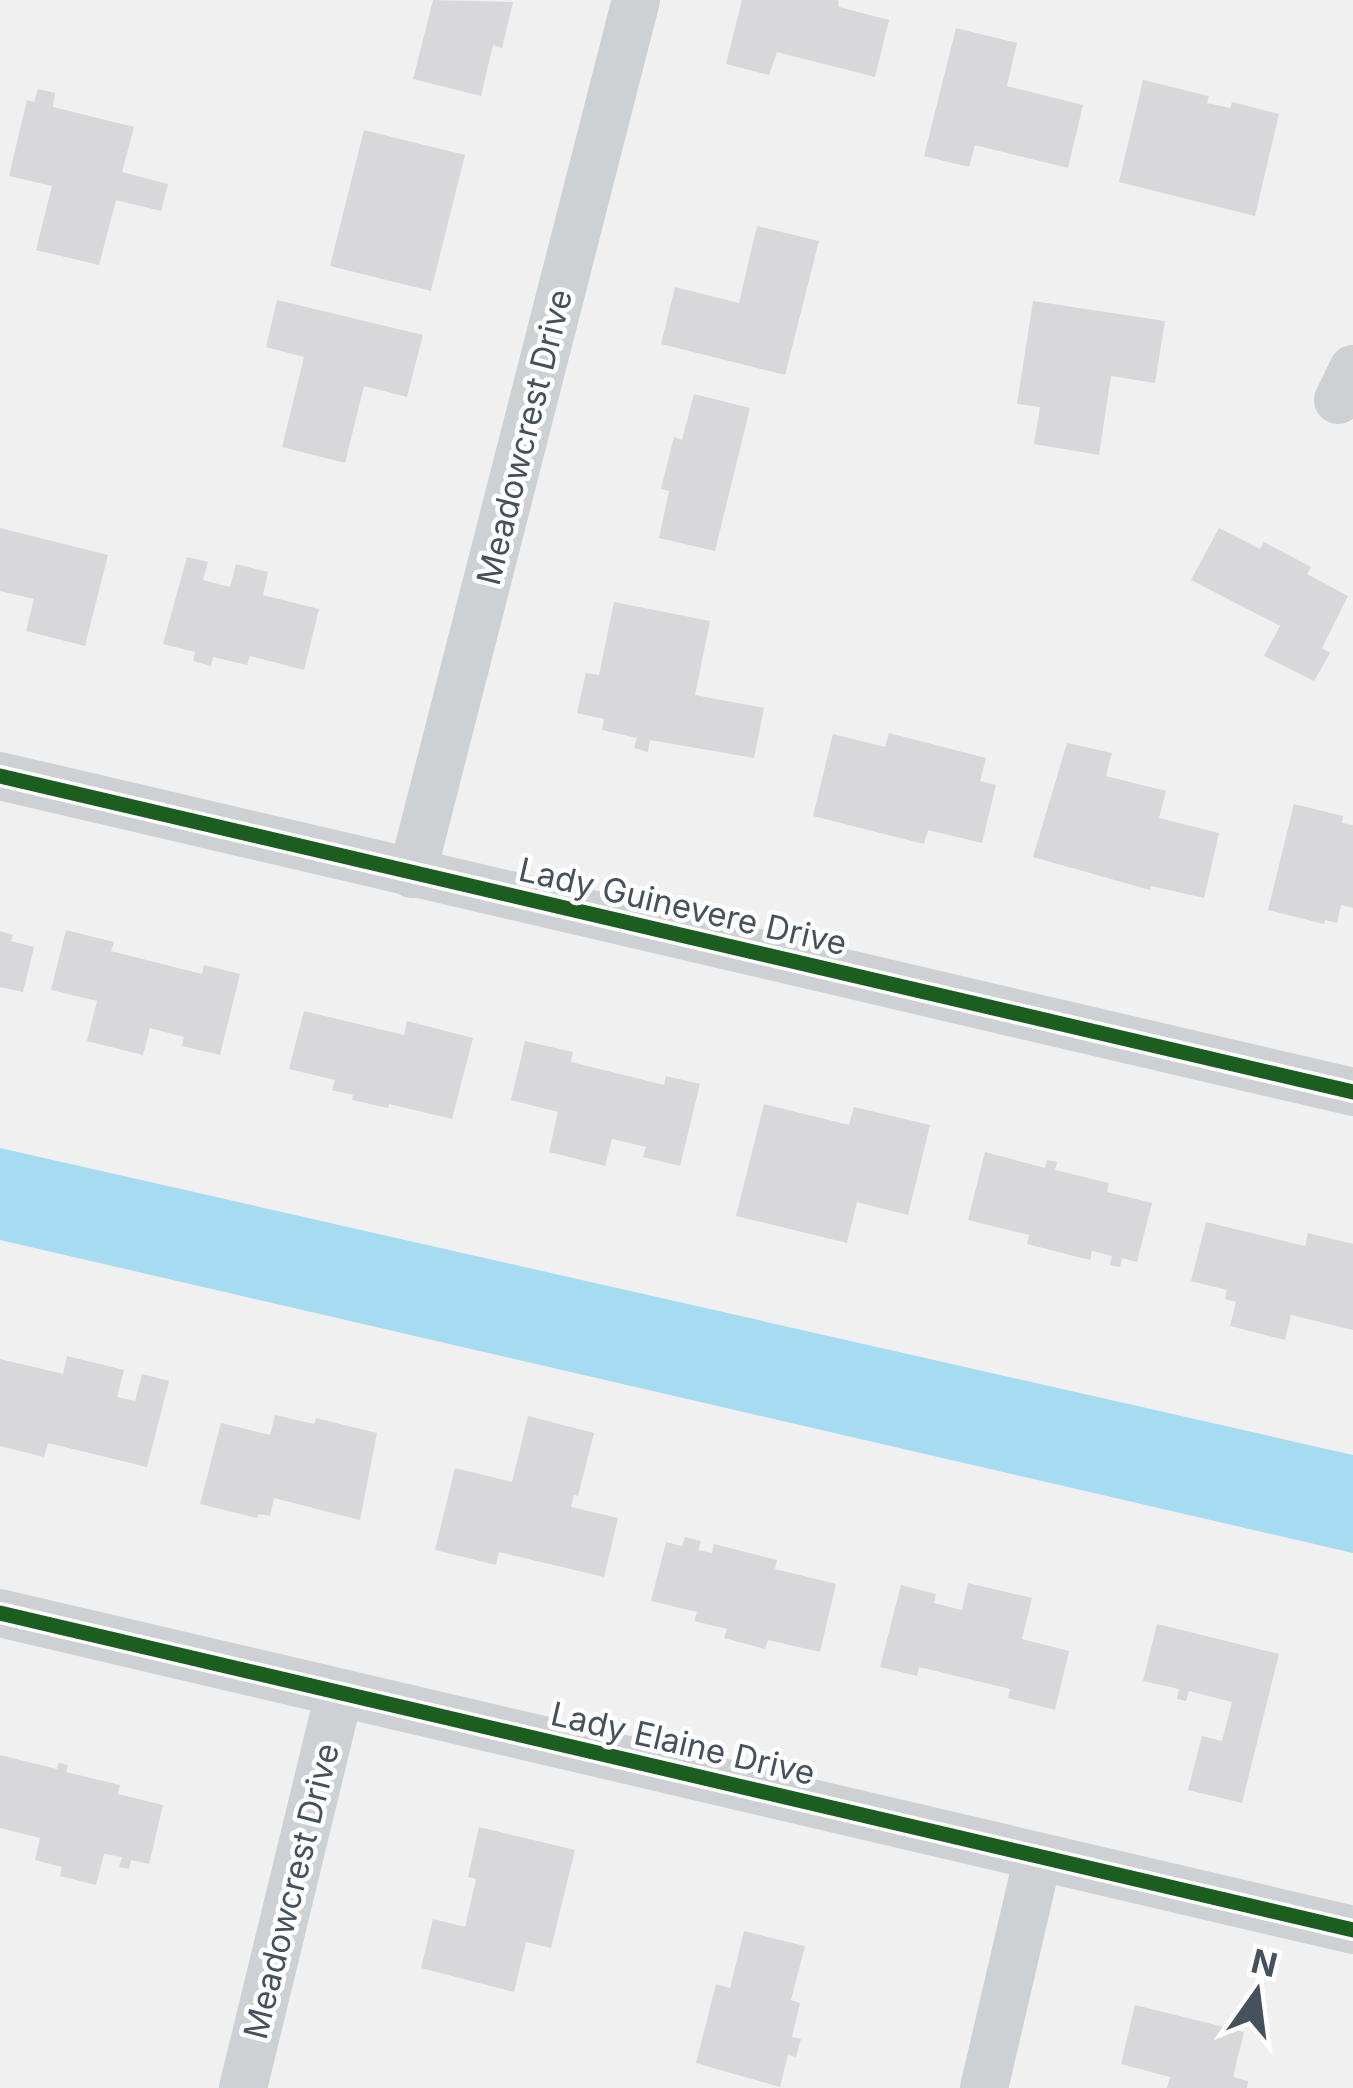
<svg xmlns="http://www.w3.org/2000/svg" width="1353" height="2088" font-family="Inter,sans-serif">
<rect width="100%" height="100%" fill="#f1f0f0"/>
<path fill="#a5dcf2" d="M 0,1148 L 1353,1455 L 1353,1553 L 0,1240 Z"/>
<g fill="#d8d8da">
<path d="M 433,0 L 513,2 L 502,48 L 493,45 L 481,96 L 413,79 Z"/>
<path d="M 742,0 L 838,0 L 839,7 L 889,20 L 875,77 L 777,52 L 769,75 L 726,64 Z"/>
<path d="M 956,28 L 1017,43 L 1007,86 L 1083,105 L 1068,168 L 975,145 L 969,167 L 924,156 Z"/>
<path d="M 1143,80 L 1209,96 L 1207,103 L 1230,108 L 1232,102 L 1279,114 L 1255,216 L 1119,182 Z"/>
<path d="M 38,89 L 55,93 L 53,107 L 134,127 L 122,172 L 168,184 L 161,211 L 116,200 L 99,265 L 36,250 L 52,186 L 9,176 L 27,100 L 34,102 Z"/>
<path d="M 364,130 L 465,155 L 431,291 L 330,266 Z"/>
<path d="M 757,226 L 819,241 L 785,375 L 661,344 L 675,287 L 739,303 Z"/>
<path d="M 277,300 L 423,335 L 407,397 L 364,386 L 345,463 L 282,447 L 304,357 L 266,347 Z"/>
<path d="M 1033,301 L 1165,321 L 1155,383 L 1111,376 L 1099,455 L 1034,444 L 1040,407 L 1017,404 Z"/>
<path d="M 694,394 L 750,408 L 715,551 L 659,538 L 669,491 L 661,489 L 674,437 L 682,440 Z"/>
<path d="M 0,528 L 108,555 L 85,646 L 26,631 L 34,599 L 0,591 Z"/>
<path d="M 1219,528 L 1260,549 L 1264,542 L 1311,567 L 1307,574 L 1348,596 L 1322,648 L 1330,653 L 1314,681 L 1264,656 L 1280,626 L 1191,580 Z"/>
<path d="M 187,557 L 208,562 L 203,580 L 230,587 L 236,564 L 268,572 L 263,595 L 319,609 L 304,670 L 250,656 L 247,665 L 213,657 L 211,666 L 193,661 L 195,652 L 163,644 Z"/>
<path d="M 614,602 L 710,621 L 695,695 L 764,708 L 754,758 L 650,740 L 648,752 L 634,748 L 637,738 L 602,730 L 604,719 L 577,713 L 586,673 L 599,675 Z"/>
<path d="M 889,733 L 986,758 L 980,781 L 996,785 L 982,843 L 928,830 L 924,844 L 813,816 L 833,734 L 885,747 Z"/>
<path d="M 1067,743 L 1112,753 L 1106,776 L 1166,791 L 1159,818 L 1219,833 L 1204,898 L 1151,886 L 1150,890 L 1033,857 Z"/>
<path d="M 1294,804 L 1343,816 L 1342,823 L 1353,825 L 1353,908 L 1341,905 L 1337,923 L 1325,920 L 1324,924 L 1268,910 Z"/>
<path d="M 66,930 L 114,942 L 111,951 L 202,974 L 204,965 L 240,974 L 220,1055 L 182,1046 L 184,1037 L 150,1028 L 143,1055 L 87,1041 L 97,1001 L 51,990 Z"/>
<path d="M 0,931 L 13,935 L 11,941 L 34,947 L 23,992 L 0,987 Z"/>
<path d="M 304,1011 L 404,1035 L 407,1021 L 473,1038 L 452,1119 L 389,1104 L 388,1108 L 352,1100 L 353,1095 L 332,1090 L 335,1080 L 289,1069 Z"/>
<path d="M 525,1041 L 573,1052 L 571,1062 L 664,1085 L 666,1076 L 700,1084 L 680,1166 L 643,1157 L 646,1147 L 612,1139 L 605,1166 L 549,1152 L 558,1112 L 511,1100 Z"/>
<path d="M 764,1104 L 849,1125 L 854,1107 L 930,1125 L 908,1215 L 857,1202 L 847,1243 L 736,1216 Z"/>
<path d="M 985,1152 L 1045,1168 L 1047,1160 L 1057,1162 L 1055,1170 L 1109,1183 L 1107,1192 L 1152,1203 L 1137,1262 L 1122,1258 L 1120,1267 L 1110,1265 L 1112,1256 L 1092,1251 L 1090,1260 L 1027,1244 L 1029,1235 L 968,1220 Z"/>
<path d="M 1206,1222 L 1305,1246 L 1308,1233 L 1353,1244 L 1353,1330 L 1291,1315 L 1285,1340 L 1230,1326 L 1236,1302 L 1225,1299 L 1227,1290 L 1191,1281 Z"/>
<path d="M 67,1356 L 124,1370 L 117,1397 L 135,1401 L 142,1374 L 169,1381 L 147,1467 L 48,1443 L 44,1457 L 0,1446 L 0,1359 L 63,1374 Z"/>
<path d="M 275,1415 L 314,1424 L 316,1418 L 377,1433 L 360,1520 L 274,1498 L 270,1516 L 259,1514 L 257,1518 L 200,1504 L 221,1423 L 270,1435 Z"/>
<path d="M 528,1416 L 594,1433 L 578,1496 L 574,1495 L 571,1507 L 618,1518 L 604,1577 L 499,1552 L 496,1565 L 435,1550 L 455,1468 L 512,1482 Z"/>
<path d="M 685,1537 L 701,1541 L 698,1550 L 712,1553 L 714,1544 L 777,1560 L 775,1569 L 836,1584 L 820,1652 L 768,1640 L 765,1649 L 724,1638 L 727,1629 L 694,1621 L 697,1612 L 651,1601 L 666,1542 L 682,1546 Z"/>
<path d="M 968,1583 L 1032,1598 L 1022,1639 L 1069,1651 L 1055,1710 L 1008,1698 L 1010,1689 L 919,1667 L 917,1676 L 880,1667 L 901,1585 L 936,1594 L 934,1603 L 962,1610 Z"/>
<path d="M 1157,1624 L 1279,1654 L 1242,1803 L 1188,1790 L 1202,1736 L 1222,1741 L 1232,1702 L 1189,1691 L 1186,1701 L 1177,1699 L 1179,1689 L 1143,1681 Z"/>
<path d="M 0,1755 L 57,1769 L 59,1763 L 68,1765 L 66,1772 L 120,1785 L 118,1794 L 163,1805 L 149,1864 L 131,1860 L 129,1869 L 119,1867 L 122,1857 L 104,1854 L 96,1885 L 60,1876 L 62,1867 L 35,1860 L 40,1838 L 0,1828 Z"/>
<path d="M 479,1827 L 575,1850 L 551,1948 L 526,1942 L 514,1992 L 421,1968 L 433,1919 L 465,1927 L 476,1879 L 468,1877 Z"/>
<path d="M 744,1931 L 805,1946 L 791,2000 L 800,2003 L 792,2037 L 801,2039 L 796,2057 L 788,2055 L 780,2087 L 696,2063 L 716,1984 L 730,1988 Z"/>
<path d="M 1135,2005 L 1244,2032 L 1233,2077 L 1248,2081 L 1247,2088 L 1167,2088 L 1170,2077 L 1121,2064 Z"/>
</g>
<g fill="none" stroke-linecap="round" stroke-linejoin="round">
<g stroke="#ced1d4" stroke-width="48">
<path d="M 1338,400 L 1353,369"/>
<path d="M 0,776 L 1353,1092"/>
<path d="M 412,874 L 636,0"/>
<path d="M 0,1613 L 1353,1930"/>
<path d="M 243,2088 L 339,1694"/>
<path d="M 984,2088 L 1038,1857"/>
</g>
<g stroke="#fff" stroke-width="22">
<g id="cycleway">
<path d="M 0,776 L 1353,1092"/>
<path d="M 0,1613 L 1353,1930"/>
</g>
</g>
<use href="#cycleway" stroke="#1b5e20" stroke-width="15"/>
</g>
<g text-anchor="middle" stroke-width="9" stroke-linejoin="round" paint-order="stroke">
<g font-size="33" fill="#46515e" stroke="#fff">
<text transform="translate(524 437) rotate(-76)" y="12">Meadowcrest Drive</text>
<text transform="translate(683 906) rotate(13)" y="12">Lady Guinevere Drive</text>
<text transform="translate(683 1743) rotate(13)" y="12">Lady Elaine Drive</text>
<text transform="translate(291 1891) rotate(-76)" y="12">Meadowcrest Drive</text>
</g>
</g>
<g transform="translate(1257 1992) rotate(14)" stroke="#ffffff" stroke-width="9" paint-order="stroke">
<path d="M0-9L21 45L0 30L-21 45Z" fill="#46515e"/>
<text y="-18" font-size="33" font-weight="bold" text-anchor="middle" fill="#46515e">N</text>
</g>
</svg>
